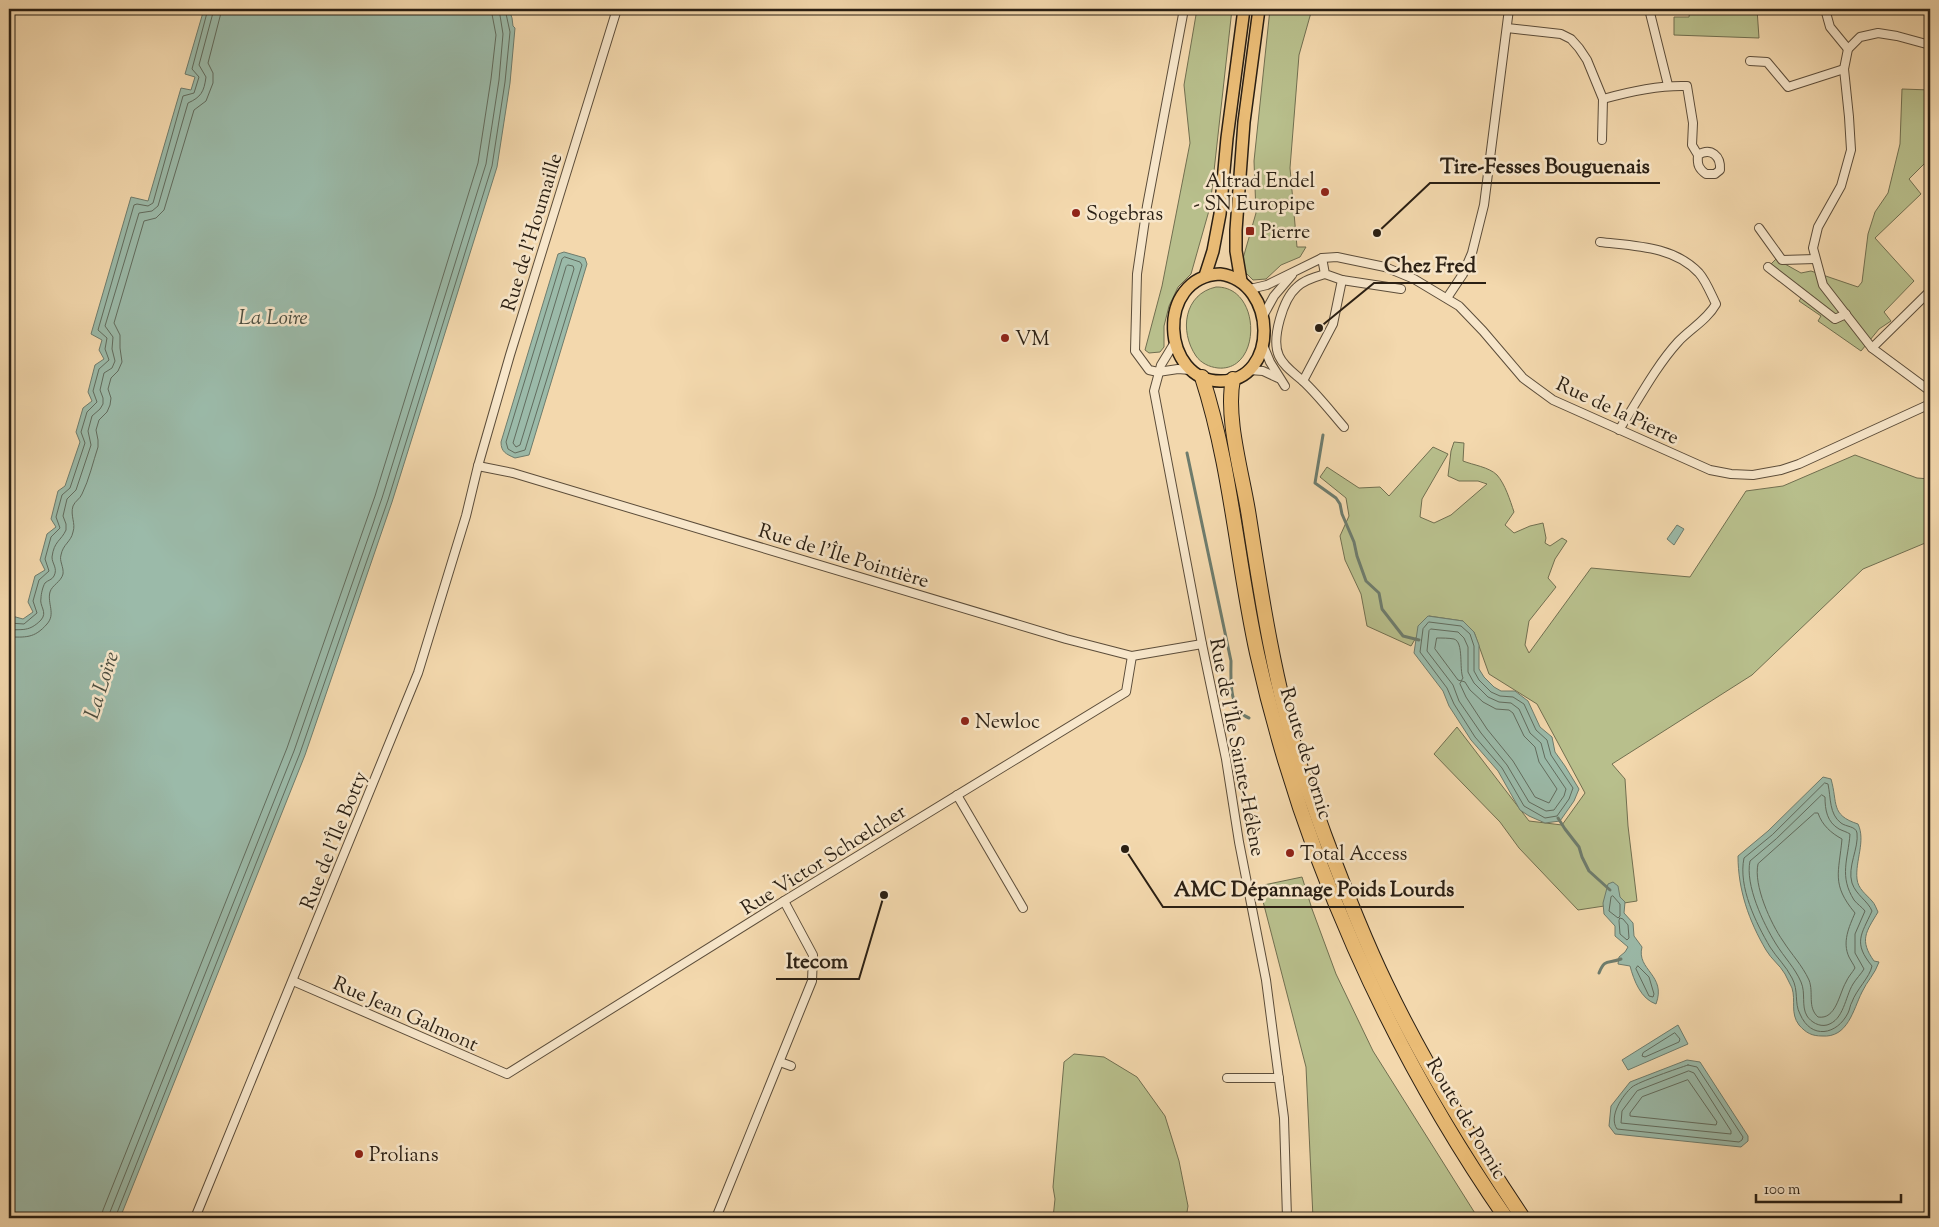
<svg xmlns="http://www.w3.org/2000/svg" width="1939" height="1227" font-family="'Sorts Mill Goudy',serif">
<rect width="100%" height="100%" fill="#f3d8ad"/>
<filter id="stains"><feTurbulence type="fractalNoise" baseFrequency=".004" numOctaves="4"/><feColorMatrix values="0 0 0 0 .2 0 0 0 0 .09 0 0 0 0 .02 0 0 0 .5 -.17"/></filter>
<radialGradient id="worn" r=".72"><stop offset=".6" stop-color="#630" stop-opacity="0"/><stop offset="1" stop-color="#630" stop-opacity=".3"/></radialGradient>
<g fill="#b8bf8c" stroke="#716f50">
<path d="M 1197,9 L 1232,9 L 1210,207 L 1191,274 L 1178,287 L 1169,306 L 1164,326 L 1164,347 L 1160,352 L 1149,353 L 1145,350 L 1162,286 L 1190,143 L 1184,85 Z"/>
<path d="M 1270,9 L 1312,9 L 1299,55 L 1290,168 L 1297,247 L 1306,247 L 1300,257 L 1281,265 L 1266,279 L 1253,280 L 1244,271 L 1242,262 L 1256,213 L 1254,161 Z"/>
<path d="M 1690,9 L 1757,9 L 1759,38 L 1674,35 L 1674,17 L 1689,17 Z"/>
<path d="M 1902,89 L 1930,90 L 1930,158 L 1909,179 L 1921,194 L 1875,238 L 1914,281 L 1884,312 L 1891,321 L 1879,329 L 1861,351 L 1818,321 L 1821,316 L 1799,301 L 1806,291 L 1770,265 L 1776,259 L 1801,273 L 1811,271 L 1858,287 L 1862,282 L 1868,234 L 1875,212 L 1888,193 L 1900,144 Z"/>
<path d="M 1216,287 C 1262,286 1262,372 1218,368 C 1209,367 1201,363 1196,356 C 1179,331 1184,294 1216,287 Z"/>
<path d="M 1454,442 L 1464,443 L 1463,461 C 1473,465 1489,467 1497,475 C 1505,484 1510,500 1514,512 L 1505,525 L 1514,533 L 1530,526 L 1543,523 L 1546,538 L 1545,543 L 1550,546 L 1562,538 L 1567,541 L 1555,559 L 1548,578 L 1556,587 L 1529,621 L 1525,645 L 1529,653 L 1591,568 L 1690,577 L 1746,491 L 1783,486 L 1855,455 L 1917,478 L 1930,479 L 1930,541 L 1863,569 L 1752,675 L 1612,764 L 1625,779 L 1628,826 L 1637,901 L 1578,910 L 1519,848 L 1500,822 L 1434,754 L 1457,727 L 1529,821 L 1562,825 L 1585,793 L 1537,704 L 1489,674 L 1474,632 L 1463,621 L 1429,616 L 1411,646 L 1367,626 L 1361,594 L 1345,560 L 1340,536 L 1349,516 L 1346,498 L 1320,477 L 1327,467 L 1359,488 L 1380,487 L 1389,496 L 1433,447 L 1448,454 L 1422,499 L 1420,517 L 1434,523 L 1451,515 L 1487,484 L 1478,481 L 1459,481 L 1448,476 L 1451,451 Z"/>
<path d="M 1302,877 L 1312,909 L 1336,974 L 1373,1051 L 1478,1218 L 1313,1218 L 1306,1067 L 1259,886 Z"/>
<path d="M 1074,1054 L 1104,1057 L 1137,1077 L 1165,1116 L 1179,1161 L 1188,1206 L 1186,1218 L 1053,1218 L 1055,1199 L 1053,1187 L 1064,1062 Z"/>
</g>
<g fill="#9bbaa9" stroke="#6e7c6d">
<path d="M 204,9 L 509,9 L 512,18 L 513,26 L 515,28 L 510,83 L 497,167 L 392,502 L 305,755 L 120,1218 L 9,1218 L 9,622 L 12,616 L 23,619 L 33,612 L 28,602 L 35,576 L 45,570 L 40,560 L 47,534 L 56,527 L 51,519 L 58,491 L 65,486 L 80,442 L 76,432 L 83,408 L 92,401 L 88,392 L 95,365 L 104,359 L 99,350 L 102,340 L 91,334 L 131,197 L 148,201 L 181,88 L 191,90 L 195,77 L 185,74 Z"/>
<path d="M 564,252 L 585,258 L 587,264 L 529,455 L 515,458 C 506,454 501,452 501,442 L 558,254 Z"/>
<path d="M 1677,525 L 1684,529 L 1674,545 L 1667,539 Z"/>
<path d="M 1428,616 L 1463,621 L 1474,632 L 1479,645 L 1479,669 L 1484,677 L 1494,687 L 1501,691 L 1515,691 L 1528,701 L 1540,727 L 1552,737 L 1555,752 L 1565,766 L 1579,789 L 1574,801 L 1560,821 L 1545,823 L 1529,816 L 1520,810 L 1498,771 L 1471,740 L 1449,706 L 1443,691 L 1414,653 L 1418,626 Z"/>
<path d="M 1823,777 L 1831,779 C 1838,803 1830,815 1858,824 C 1866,841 1855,861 1857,879 C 1858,889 1866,894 1872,901 C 1875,904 1876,908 1878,912 C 1866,932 1859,940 1874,961 L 1879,962 C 1875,974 1867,981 1862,992 C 1853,1010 1848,1038 1822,1036 C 1812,1036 1806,1033 1799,1025 C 1790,1013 1796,1001 1792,988 C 1790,983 1787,979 1785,974 C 1780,965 1771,959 1766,950 C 1749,921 1738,890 1738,856 L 1768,831 Z"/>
<path d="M 1613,882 L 1618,886 L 1620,897 L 1625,902 L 1624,913 L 1633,923 L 1634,936 L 1642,947 C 1636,970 1667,975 1656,1004 C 1641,999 1634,981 1630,966 L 1618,964 L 1619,957 L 1625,952 L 1628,947 L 1615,936 L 1615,926 L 1604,914 L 1603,903 L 1608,884 Z"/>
<path d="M 1678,1025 L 1688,1044 L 1628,1070 L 1622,1060 Z"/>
<path d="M 1687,1060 L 1700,1062 L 1748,1136 L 1748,1141 L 1741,1147 L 1615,1134 L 1609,1126 L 1611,1106 L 1630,1082 Z"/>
</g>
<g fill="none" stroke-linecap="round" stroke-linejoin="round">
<g stroke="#626c5e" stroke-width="1">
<path d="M 565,257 L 580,262 L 582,265 L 525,450 L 515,453 L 508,449 L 506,442 L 562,259 Z"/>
<path d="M 568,265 L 573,266 L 574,269 L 520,445 L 516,447 L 513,443 L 566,267 Z"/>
<path d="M 1429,622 L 1461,626 L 1470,634 L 1474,646 L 1474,671 L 1479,680 L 1491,692 L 1500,696 L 1513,697 L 1524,704 L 1536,730 L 1547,740 L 1551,755 L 1573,788 L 1569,799 L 1557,816 L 1545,818 L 1524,806 L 1502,768 L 1475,737 L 1454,704 L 1447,688 L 1420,652 L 1423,629 Z"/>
<path d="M 9,623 L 24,624 L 37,613 L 33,601 L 39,580 L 49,571 L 45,559 L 51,537 L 60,528 L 56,517 L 62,495 L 70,488 L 85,443 L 81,432 L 87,412 L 97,402 L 93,391 L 99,369 L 109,360 L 105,349 L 107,338 L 98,330 L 134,205 L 137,204 L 148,206 L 153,203 L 183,96 L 194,93 L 199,77 L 192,69 L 208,9"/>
<path d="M 1431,629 L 1458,632 L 1464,638 L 1468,647 L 1468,672 L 1474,683 L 1488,697 L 1499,702 L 1511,703 L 1519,709 L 1530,733 L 1541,743 L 1545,758 L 1566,789 L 1564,796 L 1554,810 L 1546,811 L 1529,802 L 1507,765 L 1481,733 L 1459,701 L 1453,685 L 1427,651 L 1429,631 Z"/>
<path d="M 9,630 C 23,629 29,632 41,620 C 48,612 39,606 41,598 C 41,594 43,586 45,583 C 48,580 52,580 54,576 C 58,568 52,564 52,557 C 54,541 61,541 66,530 L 66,524 L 63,516 L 67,499 L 76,490 L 91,445 L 88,431 L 92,416 L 100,409 L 103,404 L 103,398 L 100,390 L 104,373 L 112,368 L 115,361 L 112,349 L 113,337 L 105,326 L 139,213 L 152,211 L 158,206 L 188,103 C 201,97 204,92 206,77 L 199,65 L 214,9"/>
<path d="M 9,637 C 25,637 34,639 47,624 C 56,614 47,603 50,592 C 52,585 61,582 63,574 C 64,567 59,561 61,555 C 63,544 71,542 73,532 C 76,523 70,516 73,506 C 75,501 80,499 82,494 C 89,480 93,462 98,447 L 98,440 L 96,430 L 99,420 L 107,412 L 110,405 L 111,398 L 108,389 L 111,378 L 118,371 L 122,362 L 120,348 L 120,335 L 114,323 L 144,221 L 156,218 L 164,210 L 194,110 L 206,101 L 213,83 L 213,73 L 208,63 L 222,9"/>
<path d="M 1437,638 C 1442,638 1449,638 1454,639 C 1464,642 1459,669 1463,678 L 1461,681 L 1458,680 L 1435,649 Z"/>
<path d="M 1462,681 L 1465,682 L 1470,690 L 1483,702 L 1496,709 L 1509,710 L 1513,713 L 1524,736 L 1535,747 L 1539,762 L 1557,789 L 1549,803 L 1535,797 L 1513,761 L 1487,729 L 1466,697 L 1460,684 Z"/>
<path d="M 1825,783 L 1828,784 C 1831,798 1829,814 1841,823 C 1846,827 1856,826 1857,833 C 1859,848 1847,867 1852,883 C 1856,895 1868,901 1872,911 C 1861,935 1853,943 1872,966 C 1870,977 1856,990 1852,1002 C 1850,1005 1850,1009 1848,1013 C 1837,1035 1811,1040 1800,1014 C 1794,1003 1799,991 1792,978 C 1786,966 1777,958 1770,947 C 1756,923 1738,887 1744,858 L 1772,835 Z"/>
<path d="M 1822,795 L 1825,797 C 1825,810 1827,822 1839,829 C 1843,831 1847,832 1850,834 C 1848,860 1839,876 1854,900 C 1857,904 1862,907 1865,911 L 1855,934 L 1855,953 L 1864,969 C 1861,974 1856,979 1853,984 C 1845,997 1844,1020 1827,1025 C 1819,1027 1811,1022 1807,1016 C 1801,1006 1806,993 1801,982 C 1795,968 1784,957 1776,944 C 1763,923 1745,885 1750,861 L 1776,839 Z"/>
<path d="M 1815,813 L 1818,813 C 1822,825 1831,833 1842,839 C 1839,873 1831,884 1855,913 C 1849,927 1842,942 1849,957 C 1851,961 1854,965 1855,968 C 1852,973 1848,977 1846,982 C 1839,994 1836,1020 1818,1017 C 1807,1007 1814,993 1809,980 C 1802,965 1792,955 1783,941 C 1771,924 1753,885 1758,864 Z"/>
<path d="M 1613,896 L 1620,904 L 1620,916 L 1618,918 L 1609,911 L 1611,897 Z"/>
<path d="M 1620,918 L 1623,919 L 1628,925 L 1629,938 L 1627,940 L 1620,934 L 1619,921 Z"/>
<path d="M 1638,966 L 1649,977 L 1654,994 L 1653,997 L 1649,996 L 1636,969 Z"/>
<path d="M 1675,1033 L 1680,1039 L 1679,1042 L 1645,1057 L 1642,1056 L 1643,1053 Z"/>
<path d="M 1688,1065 L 1697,1067 L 1743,1137 L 1742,1140 L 1739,1142 L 1617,1129 C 1608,1116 1623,1095 1632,1087 C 1638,1082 1679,1068 1688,1065 Z"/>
<path d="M 1689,1071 L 1694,1073 L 1731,1131 L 1731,1134 L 1621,1123 L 1622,1111 L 1637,1091 Z"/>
<path d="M 1688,1080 L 1717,1122 L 1716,1125 L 1630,1116 L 1630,1113 L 1642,1097 Z"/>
<path d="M 101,1218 L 103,1210 L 287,748 L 375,496 L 478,163 L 491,79 L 496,35 L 491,9"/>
<path d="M 109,1218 L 110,1212 L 294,751 L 382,498 L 486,164 L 499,80 L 503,34 L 499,9"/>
<path d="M 115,1218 L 300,753 L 388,500 L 492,166 L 505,82 L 510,32 L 505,9"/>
</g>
<g stroke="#6e7c6d" stroke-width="3">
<path d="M 1323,435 L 1315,483 L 1336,498 L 1340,504 L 1342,514 L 1354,542 L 1357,556 L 1366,581 L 1379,593 L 1382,609 L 1403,636 L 1419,640"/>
<path d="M 1187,453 L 1231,661 C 1231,679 1228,709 1249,718"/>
<path d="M 1558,818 L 1565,829 L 1579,847 L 1582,857 L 1589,871 L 1610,890"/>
<path d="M 1599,973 C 1605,958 1608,964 1621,959"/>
</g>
<g stroke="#5c4d3a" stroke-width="10">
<g id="street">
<path d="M 1649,9 L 1668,85"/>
<path d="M 1825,9 L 1830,27 L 1848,49"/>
<path d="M 1507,28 L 1561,34 L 1571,39 L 1579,48 L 1587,60 L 1603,99 L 1602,140"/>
<path d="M 1930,45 L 1897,36 L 1878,33 L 1860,37 L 1848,49 L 1844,69 L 1849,117 L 1851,150 L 1841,186 L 1818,227 L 1813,248 L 1823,285 L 1872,348 L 1930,391"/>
<path d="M 1750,61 L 1767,62 L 1788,87 L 1844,69"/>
<path d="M 1603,99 C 1631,91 1658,85 1687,86 L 1693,123 L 1692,145 L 1698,155 C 1711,147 1721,156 1720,170 L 1715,174 L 1706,174 C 1699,169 1697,165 1698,155"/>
<path d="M 1759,228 L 1782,260 L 1815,259"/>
<path d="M 1600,242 C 1634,246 1674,246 1699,273 C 1706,281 1711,294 1716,304 C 1707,320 1690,329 1678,342 C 1656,366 1637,402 1619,430"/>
<path d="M 1322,258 L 1325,274 L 1342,280 L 1401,289"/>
<path d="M 1768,267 L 1835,319 L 1846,314"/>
<path d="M 1325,274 C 1315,277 1304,280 1297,287 C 1283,299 1271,339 1279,356 C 1284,367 1294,373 1303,381 C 1318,395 1331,412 1344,427"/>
<path d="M 1250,289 L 1267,285 L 1322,258 L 1337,257 L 1385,267 L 1414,279 L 1459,306 L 1483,331 L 1523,378 L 1553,400 L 1710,470 L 1731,474 L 1753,475 L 1781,470 L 1799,464 L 1930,404"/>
<path d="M 1447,298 L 1463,274 L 1472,253 L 1484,205 L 1509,9"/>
<path d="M 1263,316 L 1274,296 L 1292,275"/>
<path d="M 1175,342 L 1161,365 L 1154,391 L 1202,644 L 1226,759 L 1239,842 L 1266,980 L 1284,1118 L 1287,1218"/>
<path d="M 1263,345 L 1270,362 L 1285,386"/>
<path d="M 1872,348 L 1930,291"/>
<path d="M 1249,370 L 1263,371 L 1278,378"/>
<path d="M 1158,372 L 1149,370 L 1135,351 L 1137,274 L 1147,206 L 1184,9"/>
<path d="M 1158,372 L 1178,369 L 1190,370"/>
<path d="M 1303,381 L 1333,324 L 1342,280"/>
<path d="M 478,466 L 513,473 L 1066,639 L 1132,656 L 1202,644"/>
<path d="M 957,795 L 1023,908"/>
<path d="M 293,981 L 507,1074 L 784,901 L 1126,692 L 1132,656"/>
<path d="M 780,1062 L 791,1066"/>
<path d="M 1227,1078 L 1279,1078"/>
<path d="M 195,1218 L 418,673 L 466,516 L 478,466 L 510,355 L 617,9"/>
<path d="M 716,1218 L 812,981 L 813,955 L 784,901"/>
</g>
</g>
<g stroke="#2a1f13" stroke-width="14">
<g id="primary">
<path d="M 1220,274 C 1278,282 1279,381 1221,381 C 1161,382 1155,277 1220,274 Z"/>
<path d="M 1205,276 L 1213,251 L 1220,214 L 1227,138 L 1244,9"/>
<path d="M 1241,281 L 1236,251 L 1236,230 L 1244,122 L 1259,9"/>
</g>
</g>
<g stroke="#2a1f13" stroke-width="16">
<g id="highway">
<path d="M 1202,377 C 1231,466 1237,562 1257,653 C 1302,855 1389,1049 1506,1218"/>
<path d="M 1233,379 C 1225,419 1243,476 1249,517 C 1262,601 1275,684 1300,765 C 1307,788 1316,811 1324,834 C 1343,885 1362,935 1386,984 C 1425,1066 1473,1143 1523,1218"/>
</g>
</g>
<use href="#street" stroke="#f7e6ca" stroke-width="8"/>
<use href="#primary" stroke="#eabc76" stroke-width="11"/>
<use href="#highway" stroke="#eabc76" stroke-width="14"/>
</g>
<g fill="#8f2418" stroke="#f7e6ca" stroke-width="2">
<circle cx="1325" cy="192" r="5"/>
<circle cx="1076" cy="213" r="5"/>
<rect x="1245" y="226" width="10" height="10" rx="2.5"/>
<circle cx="1005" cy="338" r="5"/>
<circle cx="965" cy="721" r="5"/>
<circle cx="1290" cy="853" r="5"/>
<circle cx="359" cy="1154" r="5"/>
</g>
<g text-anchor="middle" stroke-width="5" stroke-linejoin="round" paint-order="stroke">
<g font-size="20" fill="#2a1f13" stroke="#f7e6ca" text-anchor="start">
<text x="1315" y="187" text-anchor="end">Altrad Endel<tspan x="1315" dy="23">- SN Europipe</tspan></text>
<text x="1086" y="220">Sogebras</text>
<text x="1260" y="238">Pierre</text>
<text x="1015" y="345">VM</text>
<text x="975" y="728">Newloc</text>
<text x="1300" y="860">Total Access</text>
<text x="369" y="1161">Prolians</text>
</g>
<g font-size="20" fill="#2a1f13" stroke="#f7e6ca">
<text transform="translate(531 232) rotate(-73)" y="7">Rue de l'Houmaille</text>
<text transform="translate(1618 410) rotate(25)" y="7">Rue de la Pierre</text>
<text transform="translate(844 555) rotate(17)" y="7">Rue de l'Île Pointière</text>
<text transform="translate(1238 747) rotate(79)" y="7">Rue de l'Île Sainte-Hélène</text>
<text transform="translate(1307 753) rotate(73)" y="7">Route de Pornic</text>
<text transform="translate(333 840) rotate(-68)" y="7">Rue de l'Île Botty</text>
<text transform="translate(823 859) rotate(-32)" y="7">Rue Victor Schœlcher</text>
<text transform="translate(406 1013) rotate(24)" y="7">Rue Jean Galmont</text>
<text transform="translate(1467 1118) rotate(59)" y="7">Route de Pornic</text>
</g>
<g font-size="21" font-style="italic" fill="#4c4e40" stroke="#f7e6ca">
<text x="273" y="324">La Loire</text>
<text transform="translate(101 685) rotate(-72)" y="7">La Loire</text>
</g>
</g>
<path fill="none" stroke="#2a1f13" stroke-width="2" d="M1377 233L1430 183H1660M1319 328L1374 283H1486M1125 849L1163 907H1464M884 895L859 979H776"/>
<g fill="#2a1f13" stroke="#f7e6ca" stroke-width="2">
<circle cx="1377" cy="233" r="5"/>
<circle cx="1319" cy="328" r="5"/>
<circle cx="1125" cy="849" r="5"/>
<circle cx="884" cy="895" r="5"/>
</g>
<g font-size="21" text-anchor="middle" font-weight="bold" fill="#2a1f13" stroke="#f7e6ca" stroke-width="5" stroke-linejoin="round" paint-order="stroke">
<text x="1545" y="173">Tire-Fesses Bouguenais</text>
<text x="1430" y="272">Chez Fred</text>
<text x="1314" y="896">AMC Dépannage Poids Lourds</text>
<text x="817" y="968">Itecom</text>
</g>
<rect width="1939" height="1227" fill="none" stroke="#f3d8ad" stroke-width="30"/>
<rect x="10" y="10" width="1919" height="1207" fill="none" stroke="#2a1f13" stroke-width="2.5"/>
<rect x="15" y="15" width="1909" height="1197" fill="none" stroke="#2a1f13"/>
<path d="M1756 1194v8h145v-8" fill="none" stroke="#2a1f13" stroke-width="2.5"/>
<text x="1764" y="1194" font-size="15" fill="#2a1f13" stroke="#f7e6ca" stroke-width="4" paint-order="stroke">100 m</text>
<rect width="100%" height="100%" filter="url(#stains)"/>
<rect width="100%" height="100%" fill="url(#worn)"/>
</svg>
